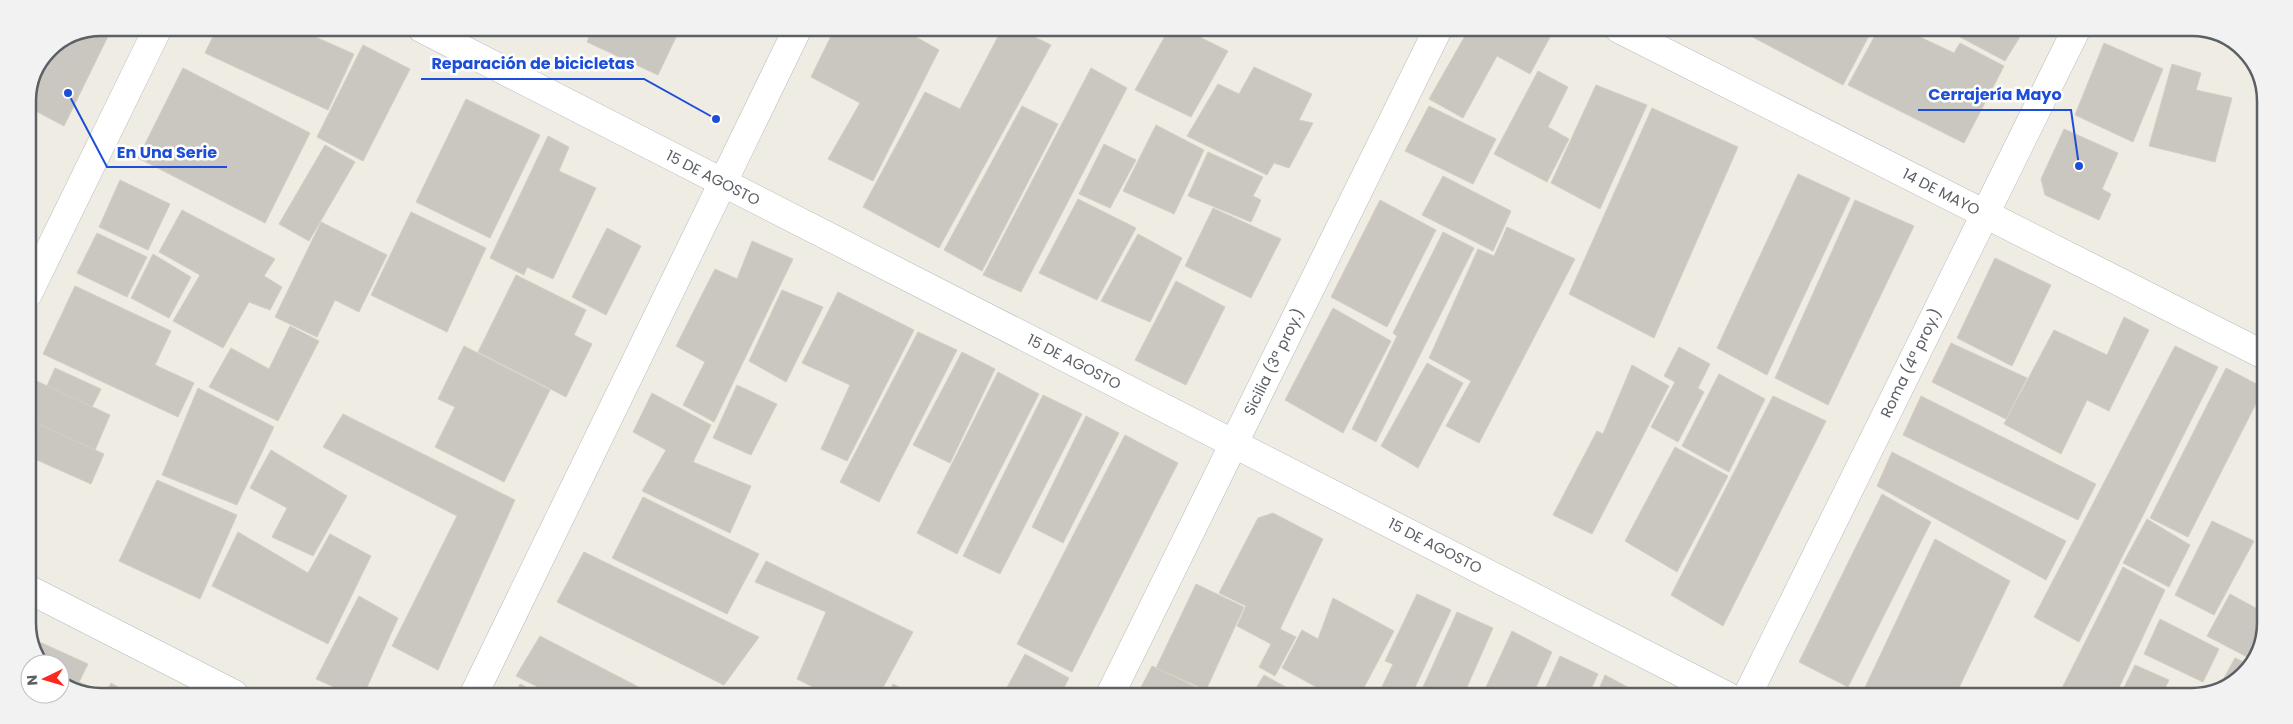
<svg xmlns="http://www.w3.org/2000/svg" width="2293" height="724" font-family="Poppins,sans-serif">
<rect width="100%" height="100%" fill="#efece3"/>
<g fill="#cac7c0" stroke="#d5cec1">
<path d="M 101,27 L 112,28 L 64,126 L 28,107 L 28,101 L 49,49 Z"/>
<path d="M 217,28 L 295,28 L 354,54 L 328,110 L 205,53 Z"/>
<path d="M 593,28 L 658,28 L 676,37 L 658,75 L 587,42 Z"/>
<path d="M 835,28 L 900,28 L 939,50 L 873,181 L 828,159 L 860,103 L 811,77 Z"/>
<path d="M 1002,29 L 1018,29 L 1051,45 L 939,248 L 863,207 L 925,92 L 960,109 Z"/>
<path d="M 1169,29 L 1183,29 L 1228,51 L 1191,117 L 1135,90 Z"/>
<path d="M 1469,29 L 1533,29 L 1550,37 L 1530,74 L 1497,56 L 1463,118 L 1429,99 Z"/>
<path d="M 1749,30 L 1872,30 L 1843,85 L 1747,34 Z"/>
<path d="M 1878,30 L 1905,30 L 1954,53 L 1960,43 L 2004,66 L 1964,143 L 1848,85 Z"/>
<path d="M 1947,30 L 2024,30 L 2005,61 Z"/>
<path d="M 2104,43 L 2163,69 L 2133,142 L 2075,115 Z"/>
<path d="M 363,45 L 410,69 L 363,161 L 317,137 Z"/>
<path d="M 2172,64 L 2201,73 L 2196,90 L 2232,98 L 2215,162 L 2149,146 Z"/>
<path d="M 1254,67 L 1312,94 L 1299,120 L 1313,123 L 1289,168 L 1274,163 L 1267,175 L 1187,136 L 1218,84 L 1239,94 Z"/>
<path d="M 183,68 L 310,133 L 265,223 L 138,158 Z"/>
<path d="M 1091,68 L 1127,88 L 1021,292 L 983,275 Z"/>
<path d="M 1538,71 L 1568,87 L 1548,127 L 1569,139 L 1547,182 L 1494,154 Z"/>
<path d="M 1596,85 L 1647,105 L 1600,209 L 1551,183 Z"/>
<path d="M 466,99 L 540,135 L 490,238 L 416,202 Z"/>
<path d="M 1022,106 L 1058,124 L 982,271 L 944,250 Z"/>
<path d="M 1429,106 L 1496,139 L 1473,184 L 1405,151 Z"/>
<path d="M 1652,108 L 1738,147 L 1654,338 L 1569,294 Z"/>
<path d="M 1156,125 L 1204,150 L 1174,214 L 1123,191 Z"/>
<path d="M 2064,129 L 2118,153 L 2102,189 L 2111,194 L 2099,220 L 2045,195 L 2041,179 Z"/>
<path d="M 548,136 L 569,147 L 559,171 L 596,188 L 553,279 L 527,267 L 524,275 L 490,258 Z"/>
<path d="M 1104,144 L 1136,160 L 1110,208 L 1079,194 Z"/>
<path d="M 325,145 L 355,162 L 309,241 L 279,224 Z"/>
<path d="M 1208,152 L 1263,177 L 1253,196 L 1261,200 L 1251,222 L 1188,196 Z"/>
<path d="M 1798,174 L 1850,198 L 1767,375 L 1717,348 Z"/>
<path d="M 1443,176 L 1511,211 L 1493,251 L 1422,215 Z"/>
<path d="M 120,180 L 170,204 L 148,250 L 99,227 Z"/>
<path d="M 1078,199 L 1136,228 L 1097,300 L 1039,273 Z"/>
<path d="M 1380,200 L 1436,230 L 1387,327 L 1331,297 Z"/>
<path d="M 1855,200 L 1914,226 L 1828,405 L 1775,378 Z"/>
<path d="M 1213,208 L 1281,239 L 1251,298 L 1185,266 Z"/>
<path d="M 182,210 L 275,259 L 264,276 L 282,287 L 270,310 L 249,302 L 223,348 L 173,321 L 200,275 L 159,252 Z"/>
<path d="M 411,212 L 486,248 L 447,332 L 371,295 Z"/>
<path d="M 321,222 L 387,255 L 359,312 L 335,300 L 317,337 L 275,317 Z"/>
<path d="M 1507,227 L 1575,259 L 1479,443 L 1446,426 L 1471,381 L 1429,358 L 1478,249 L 1494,256 Z"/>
<path d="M 607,228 L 641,246 L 606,315 L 572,297 Z"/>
<path d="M 1443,232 L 1474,248 L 1376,442 L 1352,429 L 1397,336 L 1393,333 Z"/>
<path d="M 97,233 L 147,257 L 127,297 L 77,273 Z"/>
<path d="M 1138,234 L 1182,258 L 1150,322 L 1101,301 Z"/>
<path d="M 752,241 L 793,259 L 714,422 L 683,405 L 705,362 L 676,346 L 715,269 L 737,279 Z"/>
<path d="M 153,254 L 191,277 L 169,318 L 131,298 Z"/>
<path d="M 1995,258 L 2051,285 L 2012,366 L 1957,338 Z"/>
<path d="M 516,275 L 586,310 L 574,335 L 592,344 L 566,397 L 478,352 Z"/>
<path d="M 1176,281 L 1225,307 L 1186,385 L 1135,360 Z"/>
<path d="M 75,286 L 171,331 L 155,365 L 194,383 L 178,417 L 43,354 Z"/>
<path d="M 782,290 L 823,307 L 786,382 L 749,361 Z"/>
<path d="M 838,292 L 914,330 L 847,461 L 821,449 L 850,385 L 802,363 Z"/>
<path d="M 1333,308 L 1391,341 L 1343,433 L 1285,400 Z"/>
<path d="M 2124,317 L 2149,330 L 2109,411 L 2087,400 L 2061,454 L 2004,424 L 2054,330 L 2107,355 Z"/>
<path d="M 290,326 L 319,341 L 278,421 L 209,387 L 231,348 L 269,369 Z"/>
<path d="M 918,332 L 957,350 L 879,502 L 840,482 Z"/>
<path d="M 1951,343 L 2027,378 L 2006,419 L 1932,382 Z"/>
<path d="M 464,346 L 550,390 L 504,482 L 435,447 L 455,407 L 438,399 Z"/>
<path d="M 2175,346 L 2218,367 L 2079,642 L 2034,617 Z"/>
<path d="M 1679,347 L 1710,364 L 1698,388 L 1704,392 L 1678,442 L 1651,427 L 1675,382 L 1664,376 Z"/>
<path d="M 962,352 L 995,369 L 950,463 L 913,445 Z"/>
<path d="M 1427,363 L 1463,383 L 1418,468 L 1381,446 Z"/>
<path d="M 1632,365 L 1669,386 L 1592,534 L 1553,515 L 1597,431 L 1603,434 Z"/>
<path d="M 55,368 L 101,389 L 92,407 L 47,386 Z"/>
<path d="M 2226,368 L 2264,388 L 2188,537 L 2150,518 Z"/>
<path d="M 998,372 L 1039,394 L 957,554 L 917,533 Z"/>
<path d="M 1719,374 L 1765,399 L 1729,472 L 1682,446 Z"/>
<path d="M 28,377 L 110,415 L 95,450 L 28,419 Z"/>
<path d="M 737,385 L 777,404 L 751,455 L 713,438 Z"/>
<path d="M 198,388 L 274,427 L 237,505 L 162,475 Z"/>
<path d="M 652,393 L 711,425 L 693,462 L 751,486 L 730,533 L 642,491 L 666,450 L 633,432 Z"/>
<path d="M 1043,395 L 1082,414 L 1000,574 L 963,556 Z"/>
<path d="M 1773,396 L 1826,421 L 1723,626 L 1671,595 Z"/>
<path d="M 1921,396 L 2096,484 L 2078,520 L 1903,435 Z"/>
<path d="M 343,414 L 515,500 L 438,670 L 392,646 L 457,516 L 323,447 Z"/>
<path d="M 1086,416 L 1119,433 L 1063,543 L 1032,527 Z"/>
<path d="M 28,419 L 104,454 L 91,484 L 28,456 Z"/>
<path d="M 1125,435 L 1178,463 L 1072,672 L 1017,644 Z"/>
<path d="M 1675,447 L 1728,476 L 1677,572 L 1625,541 Z"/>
<path d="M 271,450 L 347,496 L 313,556 L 272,537 L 287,508 L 250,488 Z"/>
<path d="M 1892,452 L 2066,541 L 2046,580 L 1877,486 Z"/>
<path d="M 157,480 L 237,515 L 200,599 L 119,561 Z"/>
<path d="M 1882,494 L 1931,522 L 1848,687 L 1799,662 Z"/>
<path d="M 643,497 L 759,554 L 727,614 L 612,558 Z"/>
<path d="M 1273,513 L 1323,539 L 1280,629 L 1296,637 L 1275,676 L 1259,667 L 1271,644 L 1237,626 L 1246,606 L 1219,593 L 1258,518 Z"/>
<path d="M 2147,519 L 2190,545 L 2169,587 L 2123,563 Z"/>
<path d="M 2212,521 L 2254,541 L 2214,615 L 2175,595 Z"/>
<path d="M 238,532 L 308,573 L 330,534 L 371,556 L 328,644 L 212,586 Z"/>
<path d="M 1935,539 L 2010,581 L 1955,696 L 1861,696 Z"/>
<path d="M 584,552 L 759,637 L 724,685 L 557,602 Z"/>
<path d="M 766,561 L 913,632 L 879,695 L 829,695 L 797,679 L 826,612 L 755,582 Z"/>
<path d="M 2123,567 L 2165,590 L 2115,696 L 2058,696 Z"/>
<path d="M 1196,584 L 1244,607 L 1206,690 L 1156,668 Z"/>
<path d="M 1417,594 L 1451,610 L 1411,696 L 1378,695 L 1393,664 L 1385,661 Z"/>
<path d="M 2230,594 L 2263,612 L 2263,642 L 2251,659 L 2207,636 Z"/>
<path d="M 359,596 L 398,618 L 364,694 L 350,694 L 316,679 Z"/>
<path d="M 1333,598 L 1394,631 L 1360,695 L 1323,695 L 1325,692 L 1282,668 L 1302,630 L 1318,639 Z"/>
<path d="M 1457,612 L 1493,628 L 1463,696 L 1419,696 Z"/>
<path d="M 2160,619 L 2219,649 L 2203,682 L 2144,654 Z"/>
<path d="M 1512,631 L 1552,652 L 1532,696 L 1482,696 Z"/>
<path d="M 540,636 L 654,695 L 552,694 L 516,676 Z"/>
<path d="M 33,639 L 88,664 L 79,682 L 101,691 L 100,694 L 82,694 L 60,680 L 63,674 L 60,673 L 60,664 L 43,664 Z"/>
<path d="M 1025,654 L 1069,678 L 1060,695 L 1003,695 Z"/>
<path d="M 1560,656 L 1598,674 L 1588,696 L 1542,696 Z"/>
<path d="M 2235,658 L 2248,664 L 2236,681 L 2219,687 Z"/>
<path d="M 2135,665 L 2169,680 L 2161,696 L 2120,696 Z"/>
<path d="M 1152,666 L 1212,695 L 1137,695 Z"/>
<path d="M 1264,675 L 1300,695 L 1252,695 Z"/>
<path d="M 1605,675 L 1633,690 L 1631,696 L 1596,696 Z"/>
<path d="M 111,683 L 130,694 L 105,694 Z"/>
<path d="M 520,684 L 540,694 L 515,694 Z"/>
<path d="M 893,684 L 914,695 L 888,695 Z"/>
</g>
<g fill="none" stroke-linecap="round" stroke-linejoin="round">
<g stroke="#b6babe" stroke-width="29">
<g id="street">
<path d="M 421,28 L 1727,696"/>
<path d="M 1619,29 L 2264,355"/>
<path d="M 28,294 L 158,28"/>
<path d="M 28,589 L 234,694"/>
<path d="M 474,694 L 798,28"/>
<path d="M 1110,695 L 1438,29"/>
</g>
</g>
<g stroke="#b7bbc1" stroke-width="29">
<path id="secondary" d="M 1747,696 L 2076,30"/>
</g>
<use href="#street" stroke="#fff" stroke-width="28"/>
<use href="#secondary" stroke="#fff" stroke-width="28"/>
</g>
<g text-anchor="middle" stroke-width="5" stroke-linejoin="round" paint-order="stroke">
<g font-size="15" fill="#5b6065" stroke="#fff">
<text transform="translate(713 178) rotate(27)" y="5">15 DE AGOSTO</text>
<text transform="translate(1941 192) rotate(27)" y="5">14 DE MAYO</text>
<text transform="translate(1074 362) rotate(27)" y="5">15 DE AGOSTO</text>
<text transform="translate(1274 362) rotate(-64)" y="5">Sicilia (3ª proy.)</text>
<text transform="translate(1911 363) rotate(-64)" y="5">Roma (4ª proy.)</text>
<text transform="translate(1435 546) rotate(27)" y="5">15 DE AGOSTO</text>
</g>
</g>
<path d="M0 0H2293V724H0ZM101 36H2192A65 65 0 0 1 2257 101V623A65 65 0 0 1 2192 688H101A65 65 0 0 1 36 623V101A65 65 0 0 1 101 36Z" fill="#f2f2f3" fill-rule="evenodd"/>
<path fill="none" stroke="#5b6065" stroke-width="2.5" d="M101 36H2192A65 65 0 0 1 2257 101V623A65 65 0 0 1 2192 688H101A65 65 0 0 1 36 623V101A65 65 0 0 1 101 36Z"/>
<path fill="none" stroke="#1d4ed8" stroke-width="2" d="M716 119L644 79H421M2079 166L2071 110H1918M68 93L107 167H227"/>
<g fill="#1d4ed8" stroke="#fff" stroke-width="2">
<circle cx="716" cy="119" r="5"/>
<circle cx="2079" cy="166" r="5"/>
<circle cx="68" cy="93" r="5"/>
</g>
<g font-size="16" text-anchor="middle" font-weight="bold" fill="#1d4ed8" stroke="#fff" stroke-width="5" stroke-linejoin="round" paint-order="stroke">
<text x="533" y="69">Reparación de bicicletas</text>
<text x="1995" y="100">Cerrajería Mayo</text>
<text x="167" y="158">En Una Serie</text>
</g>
<g transform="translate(45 679) rotate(265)"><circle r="24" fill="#ffffff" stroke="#bdbfc1"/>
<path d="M0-4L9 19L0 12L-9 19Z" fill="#fa281e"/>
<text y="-8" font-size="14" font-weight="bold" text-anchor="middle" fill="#5b6065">N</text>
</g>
</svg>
